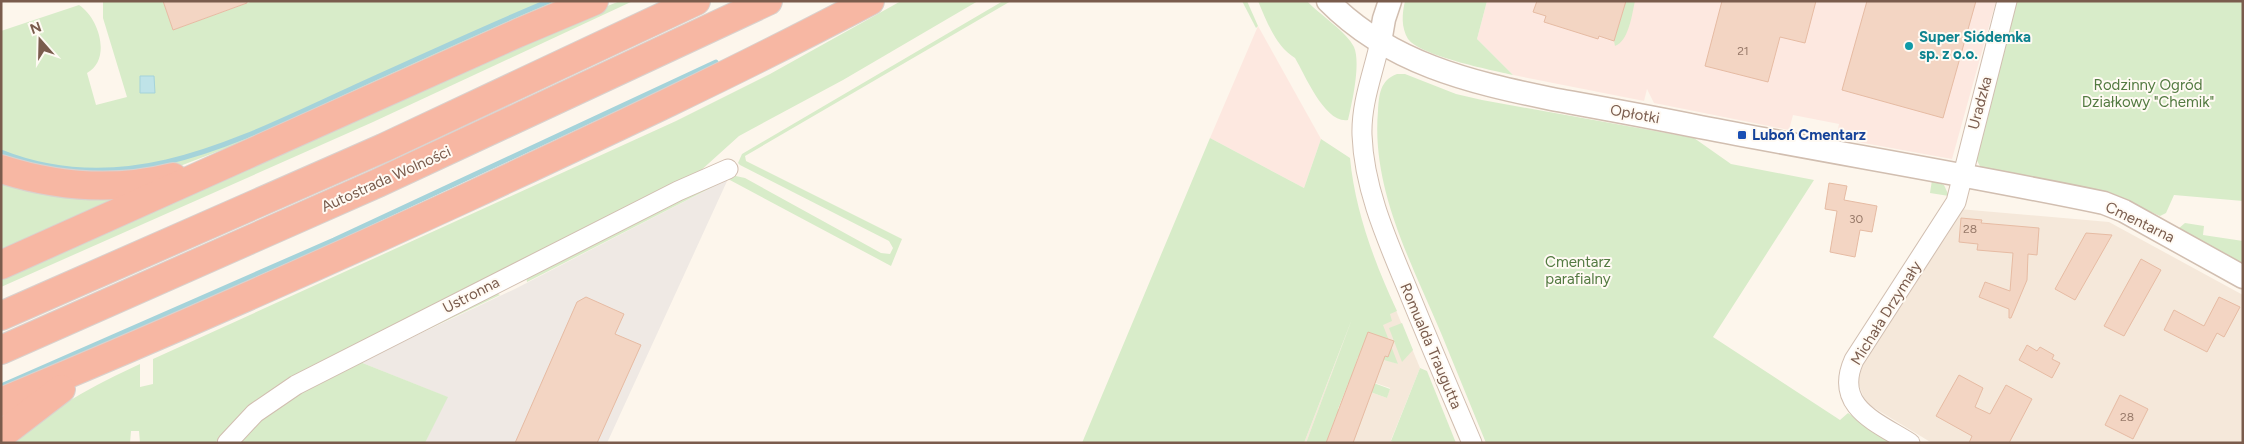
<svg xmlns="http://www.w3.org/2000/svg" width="2244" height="444" font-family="Figtree,sans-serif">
<rect width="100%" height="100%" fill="#fdf6ec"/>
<g fill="#f5e8da">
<path d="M 1959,209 L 2109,222 L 2243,295 L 2243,443 L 1932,443 L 1866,403 L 1856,378 L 1857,373 Z"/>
<path d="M 1390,296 L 1420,368 L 1391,440 L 1395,443 L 1326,443 L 1336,416 L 1360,424 L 1362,418 L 1338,410 L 1348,384 L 1387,398 L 1390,388 L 1352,375 L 1358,357 L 1382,365 L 1384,359 L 1398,364 L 1355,312 L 1306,443 L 1304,443 L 1355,312 Z"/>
</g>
<g fill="#fde8e0">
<path d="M 1487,1 L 1996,1 L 1952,159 L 1836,138 L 1839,124 L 1793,115 L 1789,130 L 1654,103 L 1647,89 L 1644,101 L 1513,75 L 1477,39 Z"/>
<path d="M 1258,26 L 1321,139 L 1304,188 L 1210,138 Z"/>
</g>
<path fill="#efe9e4" d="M 728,179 L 607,443 L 425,443 L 447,397 L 360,362 L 515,289 Z"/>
<g fill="#d8ecc9">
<path d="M 103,1 L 163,1 L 173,30 L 253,1 L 562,1 L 276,129 L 180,166 L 84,177 L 1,159 L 1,31 L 79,5 C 99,18 112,59 87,73 L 96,105 L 127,97 L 103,18 Z"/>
<path d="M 620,1 L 633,1 L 373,122 L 1,287 L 1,273 L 570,21 Z"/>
<path d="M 901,1 L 978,1 L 843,80 L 739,136 L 698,173 L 235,421 L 215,443 L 140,443 L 139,431 L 131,431 L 130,443 L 15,443 C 50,408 95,385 140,364 L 140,387 L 153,384 L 153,359 L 676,121 L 770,74 Z"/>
<path d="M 1003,1 L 1011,1 L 745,156 L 746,161 L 902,239 L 891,266 L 728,179 L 527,282 L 526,275 L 731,175 L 745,178 L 881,253 L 890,254 L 893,248 L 889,241 L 740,165 L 738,163 L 742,154 Z"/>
<path d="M 1242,1 L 1247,1 L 1258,26 L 1256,28 Z"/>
<path d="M 1258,1 L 1307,1 C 1320,15 1347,32 1354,47 C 1361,63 1352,103 1348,120 C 1325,124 1305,75 1295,58 C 1276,47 1266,20 1258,1 Z"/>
<path d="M 1405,1 L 1487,1 L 1477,39 L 1513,75 C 1491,70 1421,56 1408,39 C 1401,27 1402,14 1405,1 Z"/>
<path d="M 1626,1 L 1635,1 C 1632,14 1629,41 1615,46 L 1614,41 Z"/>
<path d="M 2017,1 L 2243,1 L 2243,201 L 2174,195 L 2166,213 L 2160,216 L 2109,193 L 1981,168 L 1975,157 Z"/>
<path d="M 1397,74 L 1405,74 L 1456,94 L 1482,100 L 1694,138 L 1731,164 L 1814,180 L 1713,337 L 1840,420 L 1848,413 L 1893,443 L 1486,443 C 1471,406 1456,370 1441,333 C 1412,264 1371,189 1378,111 C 1379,95 1380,80 1397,74 Z"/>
<path d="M 1210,138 L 1304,188 L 1321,139 L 1350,158 C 1355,211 1375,264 1397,311 L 1390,314 L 1392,321 L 1383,325 L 1398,364 L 1384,360 L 1382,365 L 1358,357 L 1352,375 L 1390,389 L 1387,398 L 1348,384 L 1338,409 L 1362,418 L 1360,425 L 1336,416 L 1326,443 L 1306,443 L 1352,319 L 1304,443 L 1082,443 Z"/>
<path d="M 1,177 L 139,192 L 1,257 Z"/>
<path d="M 1932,180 L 1944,185 L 1949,196 L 1930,193 Z"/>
<path d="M 2185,223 L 2204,226 L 2203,235 L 2243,241 L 2243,264 L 2178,229 Z"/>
<path d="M 494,292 L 500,295 L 360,362 L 448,397 L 425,443 L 236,443 L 279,404 Z"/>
<path d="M 1402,323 L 1413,350 L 1402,362 L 1389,328 Z"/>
<path d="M 1420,368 L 1427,371 L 1456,443 L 1395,443 L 1391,441 Z"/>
</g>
<path fill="#bfe3e8" stroke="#a5d3da" d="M 140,76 L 154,76 L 155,93 L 140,93 Z"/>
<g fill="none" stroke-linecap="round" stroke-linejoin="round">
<g stroke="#a5d3da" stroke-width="5">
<path d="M 1,152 C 126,202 239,140 351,89 C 417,59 482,29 549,1"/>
<path d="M 1,386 L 334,240 L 716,62"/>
</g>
</g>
<g fill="#f3d5c3" stroke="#e6bba3">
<path d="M 163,1 L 247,1 L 247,3 L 173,30 Z"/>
<path d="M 1537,1 L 1626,1 L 1614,41 L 1599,36 L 1598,39 L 1544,22 L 1546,16 L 1533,12 Z"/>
<path d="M 1722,1 L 1816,1 L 1805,43 L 1780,37 L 1768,82 L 1705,66 Z"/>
<path d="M 1867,1 L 1976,1 L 1943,118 L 1842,90 Z"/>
<path d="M 1829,183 L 1847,186 L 1844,200 L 1877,206 L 1872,232 L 1860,230 L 1855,257 L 1830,252 L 1837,211 L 1825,209 Z"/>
<path d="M 1961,218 L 1982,220 L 1981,223 L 2039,228 L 2037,255 L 2028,254 L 2027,280 L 2011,318 L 2009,318 L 2009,309 L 1979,297 L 1985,282 L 2010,291 L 2013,253 L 1977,250 L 1978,244 L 1959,242 Z"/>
<path d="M 2086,233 L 2112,235 L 2075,300 L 2055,289 Z"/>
<path d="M 2141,259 L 2161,270 L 2124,336 L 2104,326 Z"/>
<path d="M 586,297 L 624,314 L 615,334 L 641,345 L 597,443 L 515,443 L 577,302 Z"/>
<path d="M 2219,297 L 2240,307 L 2224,337 L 2217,333 L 2207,352 L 2164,330 L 2174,310 L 2204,326 Z"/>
<path d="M 1368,332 L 1394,341 L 1388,357 L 1385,356 L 1353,443 L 1326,443 Z"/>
<path d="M 2027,345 L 2037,351 L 2040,347 L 2054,355 L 2052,359 L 2060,363 L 2052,378 L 2019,360 Z"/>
<path d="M 1959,375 L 1983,388 L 1975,407 L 1990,414 L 2006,385 L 2032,399 L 2009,443 L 1969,443 L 1972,436 L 1936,416 Z"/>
<path d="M 2120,395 L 2148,409 L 2133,439 L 2105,425 Z"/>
</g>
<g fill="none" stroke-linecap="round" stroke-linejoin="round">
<g stroke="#d1beb0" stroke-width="21">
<g id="minor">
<path d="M 1380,42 C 1373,74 1361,103 1362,135 C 1364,189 1387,240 1407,288 C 1428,340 1450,391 1472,443"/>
<path d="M 227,443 L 255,413 L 296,385 L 678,191 L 728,169"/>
<path d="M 1910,443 C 1877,422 1833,407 1854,360 L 1956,202 L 2007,1"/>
</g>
</g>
<g stroke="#d1beb0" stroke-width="25">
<g id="tertiary">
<path d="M 1328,1 C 1389,63 1469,82 1552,99 C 1601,108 1651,117 1700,127 C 1834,153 1970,175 2104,203 L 2124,211 L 2243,277"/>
<path d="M 1380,42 L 1384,19 L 1390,1"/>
</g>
</g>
<g stroke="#dad1cd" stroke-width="30">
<g id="motorway">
<path d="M 1,169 C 57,187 116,191 173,177"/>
<path d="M 1,265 L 518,33 L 594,1"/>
<path d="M 1,316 L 383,148 L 696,1"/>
<path d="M 1,350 L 378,183 L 768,1"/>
<path d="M 1,402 C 158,337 314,268 468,197 C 603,134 738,71 870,1"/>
<path d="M 1,435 L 61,389"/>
</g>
</g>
<use href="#minor" stroke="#fff" stroke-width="19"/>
<use href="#tertiary" stroke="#fff" stroke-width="22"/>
<use href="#motorway" stroke="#f7b7a3" stroke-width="28"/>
</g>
<circle fill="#0f9aa8" stroke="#fffaf3" stroke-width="2" cx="1909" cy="46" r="5"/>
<rect fill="#1a4fb4" stroke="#fffaf3" stroke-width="2" x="1737" y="130" width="10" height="10" rx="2.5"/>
<g text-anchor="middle" stroke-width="4" stroke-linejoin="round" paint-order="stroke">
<g font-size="12" fill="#987a6a">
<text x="1743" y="55">21</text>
<text x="1856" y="223">30</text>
<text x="1970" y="233">28</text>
<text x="2127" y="421">28</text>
</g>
<g font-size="15" font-weight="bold" fill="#0d838f" stroke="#fffaf3" text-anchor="start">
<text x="1919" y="42">Super Siódemka<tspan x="1919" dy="17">sp. z o.o.</tspan></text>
</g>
<g font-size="15" fill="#537a41" stroke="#fffaf3">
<text x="2148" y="90">Rodzinny Ogród<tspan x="2148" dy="17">Działkowy "Chemik"</tspan></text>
<text x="1578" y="267">Cmentarz<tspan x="1578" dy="17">parafialny</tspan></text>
</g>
<g font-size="15" fill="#7a5c4d" stroke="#fffaf3">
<text transform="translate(1980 103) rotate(-75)" y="5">Uradzka</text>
<text transform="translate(1635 114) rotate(10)" y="5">Opłotki</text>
<text transform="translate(386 179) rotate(-24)" y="5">Autostrada Wolności</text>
<text transform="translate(2140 222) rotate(26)" y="5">Cmentarna</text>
<text transform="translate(471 295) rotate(-27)" y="5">Ustronna</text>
<text transform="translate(1886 313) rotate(-58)" y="5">Michała Drzymały</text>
<text transform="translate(1431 346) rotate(67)" y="5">Romualda Traugutta</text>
</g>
<g font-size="15" font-weight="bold" fill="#164399" stroke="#fffaf3" text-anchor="start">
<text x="1752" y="140">Luboń Cmentarz</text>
</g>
</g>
<rect width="2244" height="444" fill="none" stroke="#7a5c4d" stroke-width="5"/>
<g transform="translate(40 40) rotate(340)" stroke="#fffaf3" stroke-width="4" paint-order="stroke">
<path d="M0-4L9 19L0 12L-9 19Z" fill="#7a5c4d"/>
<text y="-8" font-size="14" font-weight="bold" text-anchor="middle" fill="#7a5c4d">N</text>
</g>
</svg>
